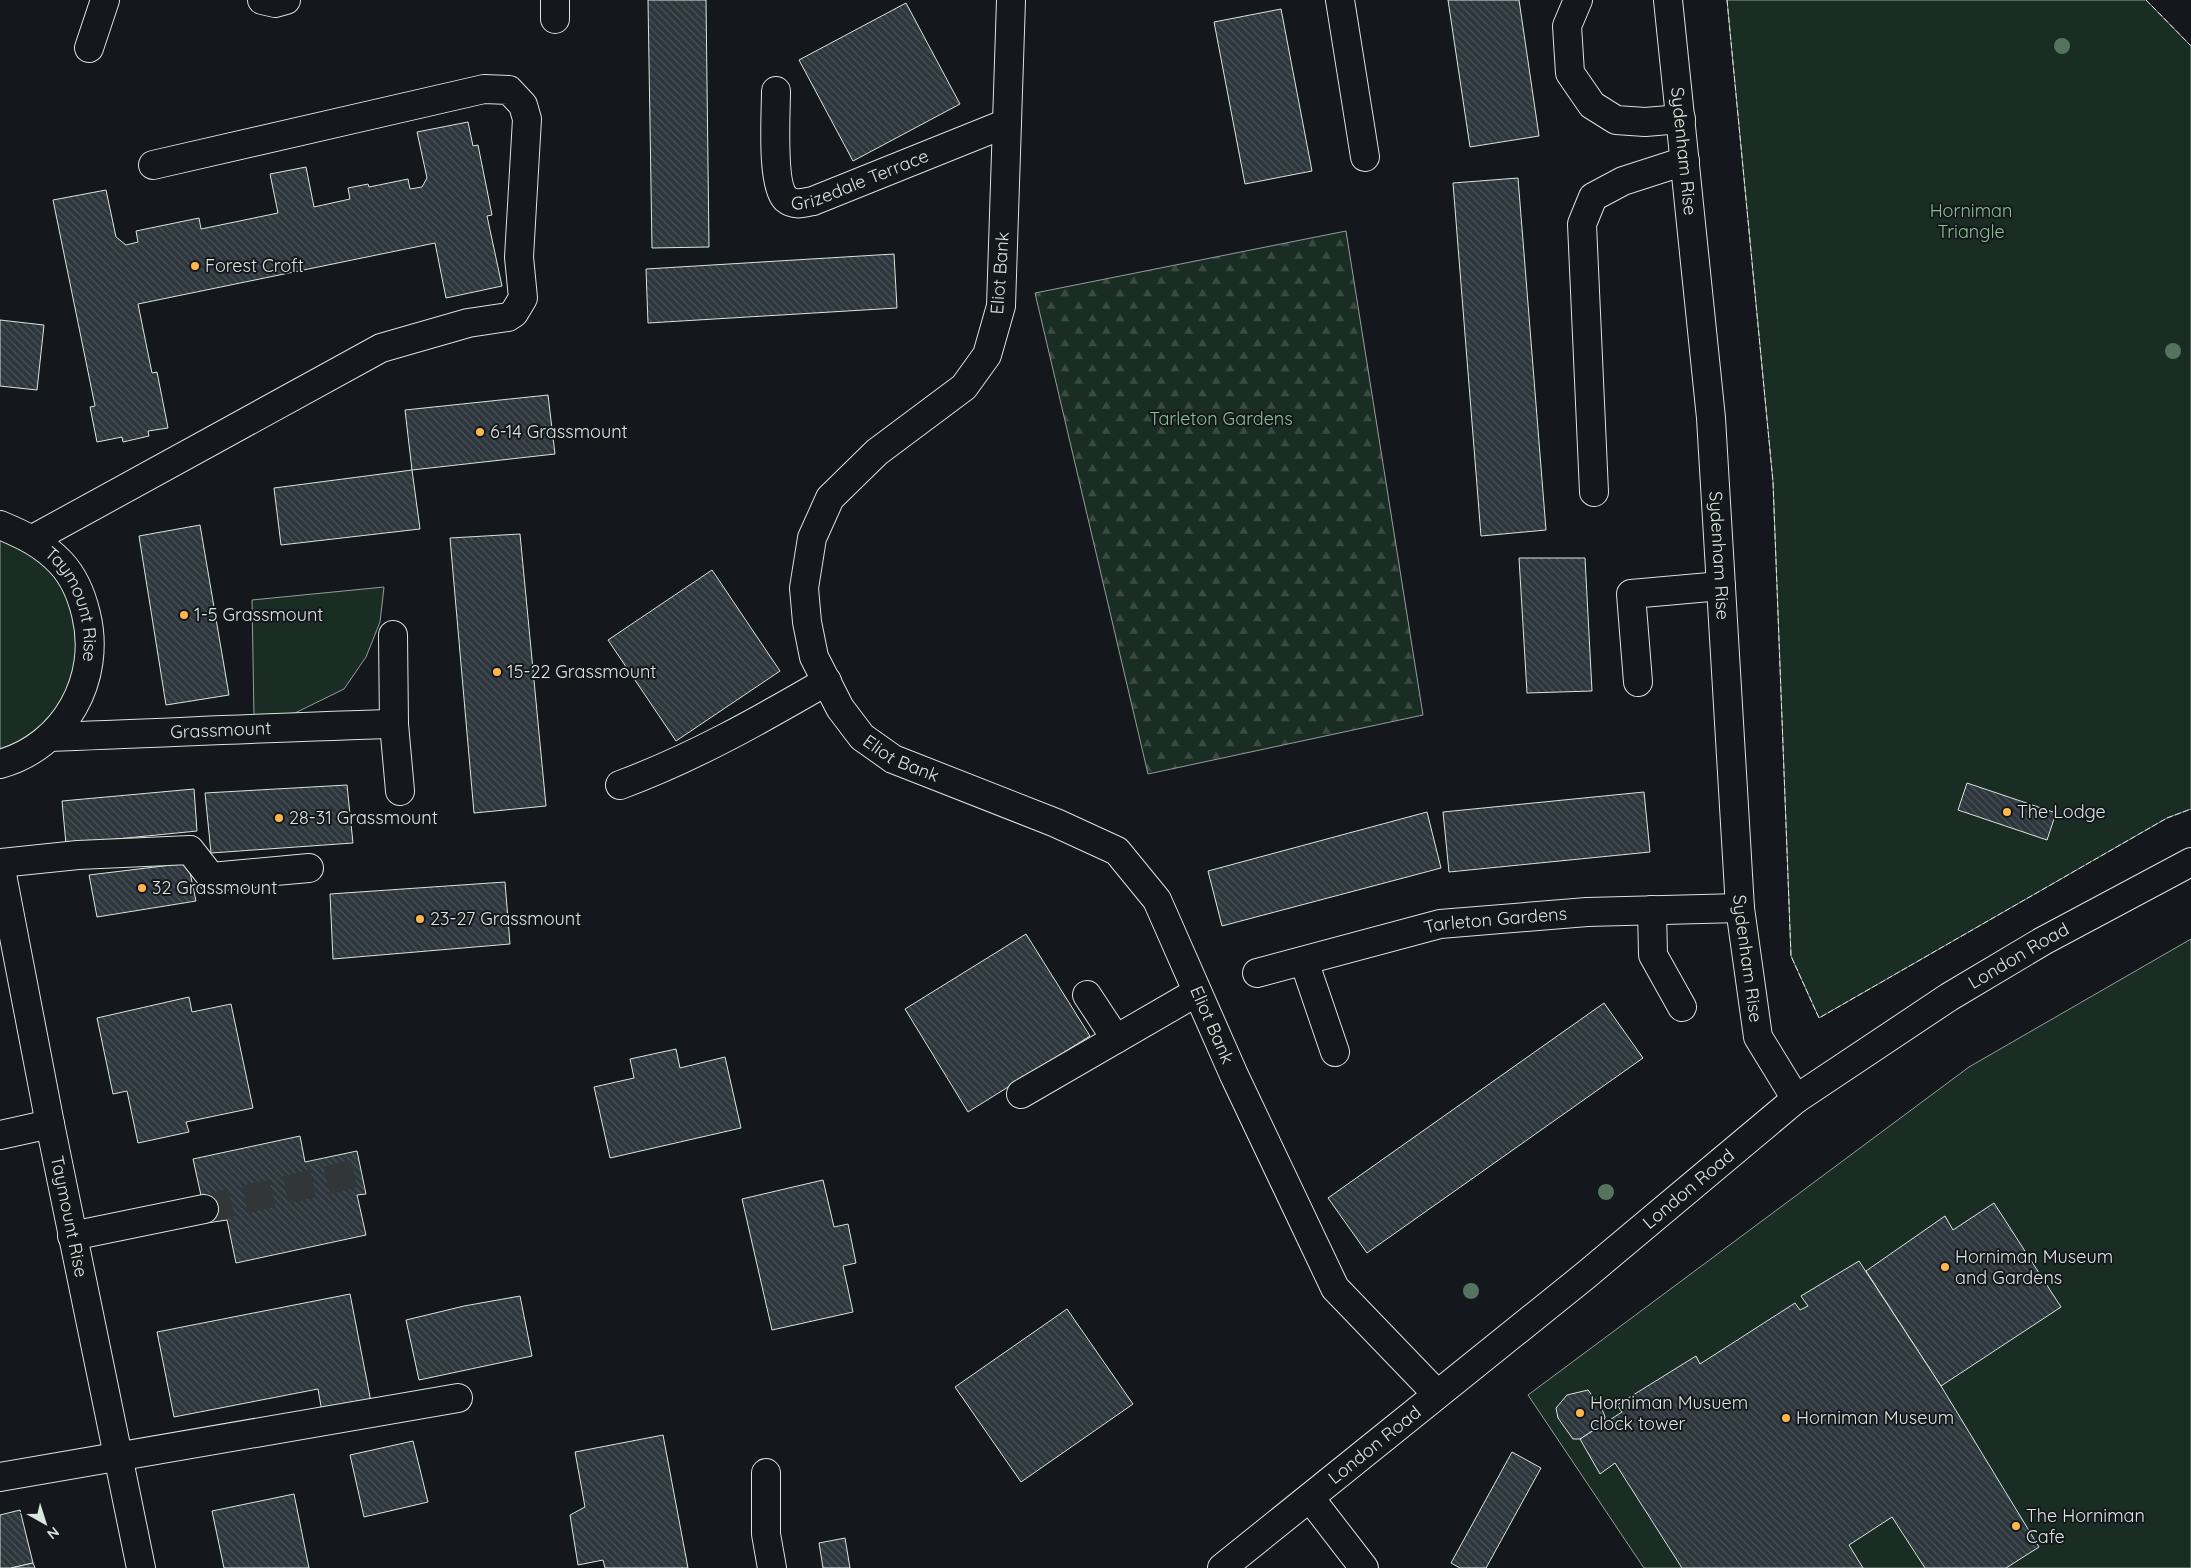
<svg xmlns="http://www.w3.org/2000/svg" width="2191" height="1568" font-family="Quicksand,sans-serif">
<defs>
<pattern id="forest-firs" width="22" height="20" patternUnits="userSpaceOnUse" patternTransform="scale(1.25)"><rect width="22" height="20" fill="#1a2d24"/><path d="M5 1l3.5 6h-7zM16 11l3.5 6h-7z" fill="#3b4b43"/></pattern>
<pattern id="building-back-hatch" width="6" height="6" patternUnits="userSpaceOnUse" patternTransform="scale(1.25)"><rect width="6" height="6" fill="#2c363c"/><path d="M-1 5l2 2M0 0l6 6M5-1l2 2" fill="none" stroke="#4a5358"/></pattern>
</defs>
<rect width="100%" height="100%" fill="#14181c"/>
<path fill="url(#forest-firs)" stroke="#939e99" d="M 1346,231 L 1423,715 L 1148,774 L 1035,293 Z"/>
<g fill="#1a2d24" stroke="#939e99">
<path d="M 1727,0 L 2146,0 L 2191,46 L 2191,809 L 2167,818 L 1819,1018 L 1791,956 L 1773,482 Z"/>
<path d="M 0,535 L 39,555 L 65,585 L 79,621 L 80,661 L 68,698 L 44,728 L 0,752 Z"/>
<path d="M 384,587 L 380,622 L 366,657 L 344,689 L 295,713 L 254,718 L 252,600 Z"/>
<path d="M 2191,939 L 2191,1568 L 1644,1568 L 1528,1395 L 1969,1067 Z"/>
</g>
<g fill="url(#building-back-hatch)" stroke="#d8e6dc">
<path d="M 648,0 L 706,0 L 709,247 L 652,248 Z"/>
<path d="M 1448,0 L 1519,0 L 1539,136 L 1470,147 Z"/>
<path d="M 906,3 L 960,104 L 853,161 L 799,60 Z"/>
<path d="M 1281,9 L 1312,171 L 1245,184 L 1214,22 Z"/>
<path d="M 468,122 L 473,146 L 478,145 L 492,215 L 487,216 L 502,286 L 446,298 L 435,243 L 138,304 L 152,373 L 157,372 L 168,428 L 148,431 L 149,436 L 123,442 L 122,437 L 97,442 L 90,407 L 95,406 L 53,200 L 106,190 L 116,237 L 126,245 L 138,242 L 136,231 L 199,218 L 201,229 L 278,213 L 270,174 L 306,167 L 314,207 L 350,199 L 348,188 L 368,184 L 369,187 L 408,179 L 410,189 L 422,187 L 427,178 L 417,132 Z"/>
<path d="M 1518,178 L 1546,530 L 1481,536 L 1453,183 Z"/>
<path d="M 894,254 L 897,308 L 648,323 L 646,269 Z"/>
<path d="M 0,320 L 44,325 L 37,390 L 0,386 Z"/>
<path d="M 548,395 L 555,454 L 412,470 L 405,410 Z"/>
<path d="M 412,470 L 420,529 L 281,545 L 274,488 Z"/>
<path d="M 200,525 L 229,695 L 166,705 L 139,536 Z"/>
<path d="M 520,534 L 546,806 L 474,813 L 450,538 Z"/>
<path d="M 1519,558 L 1585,558 L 1592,691 L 1527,693 Z"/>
<path d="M 712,570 L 780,671 L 676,741 L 608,640 Z"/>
<path d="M 1967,783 L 2056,813 L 2047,840 L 1958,810 Z"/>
<path d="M 347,785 L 353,843 L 211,853 L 205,793 Z"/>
<path d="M 194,789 L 197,831 L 66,844 L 62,801 Z"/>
<path d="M 1644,792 L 1650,852 L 1449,872 L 1443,812 Z"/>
<path d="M 1427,812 L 1441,868 L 1222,926 L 1208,871 Z"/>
<path d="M 188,863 L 196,901 L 97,917 L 89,875 Z"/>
<path d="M 505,882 L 510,944 L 333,959 L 330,894 Z"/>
<path d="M 1026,934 L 1090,1036 L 968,1112 L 905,1009 Z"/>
<path d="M 189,997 L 192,1012 L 231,1004 L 253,1108 L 186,1122 L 189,1132 L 138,1143 L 127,1091 L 113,1094 L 97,1018 Z"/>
<path d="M 1604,1003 L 1643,1058 L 1367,1253 L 1328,1198 Z"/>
<path d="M 676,1049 L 680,1068 L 725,1057 L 741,1128 L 610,1158 L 594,1087 L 634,1078 L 630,1059 Z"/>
<path d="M 300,1136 L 305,1162 L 357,1151 L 366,1194 L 357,1195 L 366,1235 L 236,1263 L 227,1220 L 207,1223 L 193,1159 Z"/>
<path d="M 823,1180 L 834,1227 L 848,1224 L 856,1263 L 843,1266 L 853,1312 L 772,1330 L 742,1199 Z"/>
<path d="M 1994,1203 L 2061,1307 L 1941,1386 L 1866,1271 L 1945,1216 L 1953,1230 Z"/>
<path d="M 1859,1261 L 1941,1386 L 2039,1547 L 2006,1568 L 1925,1568 L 1892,1517 L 1849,1545 L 1863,1568 L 1682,1568 L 1615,1463 L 1600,1474 L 1580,1439 L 1622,1412 L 1617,1405 L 1696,1356 L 1700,1364 L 1795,1303 L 1800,1310 L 1808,1306 L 1801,1296 Z"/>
<path d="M 350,1294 L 371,1402 L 322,1412 L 318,1389 L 174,1417 L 157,1332 Z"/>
<path d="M 520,1296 L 532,1356 L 419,1380 L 406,1320 L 464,1306 Z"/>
<path d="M 1067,1309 L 1133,1404 L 1021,1482 L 955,1387 Z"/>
<path d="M 1588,1390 L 1602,1409 L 1605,1417 L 1604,1423 L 1580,1439 L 1573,1439 L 1558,1418 L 1556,1408 L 1567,1395 Z"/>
<path d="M 663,1435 L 688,1568 L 605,1568 L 603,1560 L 578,1565 L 570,1515 L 585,1507 L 575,1452 Z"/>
<path d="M 413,1441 L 428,1502 L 364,1517 L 350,1455 Z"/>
<path d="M 1512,1452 L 1541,1468 L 1486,1568 L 1460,1568 L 1451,1563 Z"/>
<path d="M 294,1494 L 309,1568 L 224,1568 L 212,1511 Z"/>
<path d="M 20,1510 L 33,1563 L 11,1568 L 0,1568 L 0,1515 Z"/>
<path d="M 845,1538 L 850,1568 L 823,1568 L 819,1543 Z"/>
<path d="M 33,1563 L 35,1568 L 11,1568 Z"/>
</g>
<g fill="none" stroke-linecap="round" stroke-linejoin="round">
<path stroke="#313739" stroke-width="28" stroke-dasharray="28 14" stroke-linecap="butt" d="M 204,1209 L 362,1172"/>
<g stroke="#d8e6dc" stroke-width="30">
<g id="minor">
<path d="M 262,0 L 275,3 L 286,0"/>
<path id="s1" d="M 1011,0 L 1001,306 L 987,355 L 964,387 L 877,452 L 830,498 L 812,538 L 804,588 L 807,622 L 814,657 L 840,708 L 862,737 L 893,759 L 1056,823 L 1117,851 L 1157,900 L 1234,1075 L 1335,1288 L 1437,1394"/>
<path d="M 1340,0 L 1365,157"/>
<path d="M 1578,0 L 1567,26 L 1570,73 L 1592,105 L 1616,120 L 1645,122 L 1681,119"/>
<path id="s2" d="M 1668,0 L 1711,418 L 1740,908 L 1758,1037 L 1796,1099"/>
<path d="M 555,19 L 555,0"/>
<path d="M 89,48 L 105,0"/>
<path id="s3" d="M 776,91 C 776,113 771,185 786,199 C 794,206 804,203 813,201 L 1007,123"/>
<path d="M 1594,492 L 1582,224 L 1593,197 L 1623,181 L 1685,161"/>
<path id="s4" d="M 0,525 C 24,535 43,544 61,563 C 74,577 82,597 86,614 C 102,679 65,746 0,764"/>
<path d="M 33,539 L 381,348 L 468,323 L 508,317 L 514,313 L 523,298 L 519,257 L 527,119 L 523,105 L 509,90 L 484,89 L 153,165"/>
<path d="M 393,635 L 394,724 L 400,791"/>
<path d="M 1638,682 L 1631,594 L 1721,586"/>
<path id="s5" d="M 50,737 C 164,733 279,727 394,724"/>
<path d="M 620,785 C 693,758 760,720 827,681"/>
<path d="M 0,863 L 78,855 L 190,850 L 211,877 L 309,868"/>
<path id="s6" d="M 0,864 L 50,1124 L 141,1568"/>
<path d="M 1652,910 L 1653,955 L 1682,1007"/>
<path d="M 1304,961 L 1335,1052"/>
<path id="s7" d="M 1257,973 L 1440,924 L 1587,912 L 1740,908"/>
<path d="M 1087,995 L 1116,1039"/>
<path d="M 1021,1094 L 1197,992"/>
<path d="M 0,1135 L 50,1124"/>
<path d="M 72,1236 L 204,1209"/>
<path d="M 766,1473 L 766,1534 L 772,1568"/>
<path d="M 0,1477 L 458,1398"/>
<path d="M 1310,1498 L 1364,1568"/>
</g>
</g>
<g stroke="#d8e6dc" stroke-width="30">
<g id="highway">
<path id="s8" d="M 1222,1568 L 1586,1275 L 1796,1099 L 1949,997 L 2043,941 L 2191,862"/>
</g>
</g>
<use href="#minor" stroke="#14181c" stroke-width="28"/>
<use href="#highway" stroke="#14181c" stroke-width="28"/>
<g stroke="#d8e6dc" stroke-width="1" stroke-dasharray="6 2.5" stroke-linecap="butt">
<path d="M 1727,0 L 1773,482 L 1791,956 L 1819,1018 L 2167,818 L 2191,809"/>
<path d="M 2146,0 L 2191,46"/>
</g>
</g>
<g fill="#55745f">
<circle cx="2062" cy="46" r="8"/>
<circle cx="2173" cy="351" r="8"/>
<circle cx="1606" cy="1192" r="8"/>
<circle cx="1471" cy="1291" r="8"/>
</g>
<g fill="#ffb74d" stroke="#14181c" stroke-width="2">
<circle cx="195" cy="266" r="5"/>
<circle cx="480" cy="432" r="5"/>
<circle cx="184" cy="615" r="5"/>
<circle cx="497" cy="672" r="5"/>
<circle cx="2007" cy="812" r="5"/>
<circle cx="279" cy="818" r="5"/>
<circle cx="142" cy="888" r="5"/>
<circle cx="420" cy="919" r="5"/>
<circle cx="1945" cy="1267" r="5"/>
<circle cx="1580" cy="1413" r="5"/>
<circle cx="1786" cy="1418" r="5"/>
<circle cx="2016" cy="1526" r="5"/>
</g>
<g text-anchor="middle" stroke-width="4" stroke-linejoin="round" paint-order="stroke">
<g font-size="18" fill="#d8e6dc" stroke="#14181c">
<text dy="6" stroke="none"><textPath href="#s2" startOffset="152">Sydenham Rise</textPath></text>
<text dy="6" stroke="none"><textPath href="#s3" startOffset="189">Grizedale Terrace</textPath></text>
<text transform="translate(1000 273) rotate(-86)" y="6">Eliot Bank</text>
<text dy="6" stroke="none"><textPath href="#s2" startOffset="558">Sydenham Rise</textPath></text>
<text dy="6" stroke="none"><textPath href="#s4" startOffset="116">Taymount Rise</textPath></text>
<text dy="6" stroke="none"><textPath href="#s5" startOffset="171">Grassmount</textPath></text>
<text dy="6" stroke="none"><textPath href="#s1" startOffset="874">Eliot Bank</textPath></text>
<text dy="6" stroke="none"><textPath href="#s7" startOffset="245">Tarleton Gardens</textPath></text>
<text dy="6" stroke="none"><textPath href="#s8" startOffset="1006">London Road</textPath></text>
<text dy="6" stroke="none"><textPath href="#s2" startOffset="962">Sydenham Rise</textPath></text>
<text dy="6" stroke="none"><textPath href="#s1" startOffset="1309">Eliot Bank</textPath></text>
<text dy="6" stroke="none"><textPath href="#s8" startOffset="601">London Road</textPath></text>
<text dy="6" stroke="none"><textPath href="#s6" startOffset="359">Taymount Rise</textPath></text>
<text dy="6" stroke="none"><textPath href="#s8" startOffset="196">London Road</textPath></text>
</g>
<g font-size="18" fill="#8ac095" stroke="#14181c">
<text x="1971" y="217">Horniman<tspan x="1971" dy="21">Triangle</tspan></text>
<text x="1221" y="425">Tarleton Gardens</text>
</g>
<g font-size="18" fill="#d8e6dc" stroke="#14181c" text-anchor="start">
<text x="205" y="272">Forest Croft</text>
<text x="490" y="438">6-14 Grassmount</text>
<text x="194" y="621">1-5 Grassmount</text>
<text x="507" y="678">15-22 Grassmount</text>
<text x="2017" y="818">The Lodge</text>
<text x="289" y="824">28-31 Grassmount</text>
<text x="152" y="894">32 Grassmount</text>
<text x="430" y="925">23-27 Grassmount</text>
<text x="1955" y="1263">Horniman Museum<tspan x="1955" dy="21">and Gardens</tspan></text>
<text x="1590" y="1409">Horniman Musuem<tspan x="1590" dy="21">clock tower</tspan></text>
<text x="1796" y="1424">Horniman Museum</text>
<text x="2026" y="1522">The Horniman<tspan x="2026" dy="21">Cafe</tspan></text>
</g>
</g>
<g transform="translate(45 1523) rotate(141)" stroke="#14181c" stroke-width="4" paint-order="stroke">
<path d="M0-4L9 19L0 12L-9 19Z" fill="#d8e6dc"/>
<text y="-8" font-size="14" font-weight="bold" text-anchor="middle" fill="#d8e6dc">N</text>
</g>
</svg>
